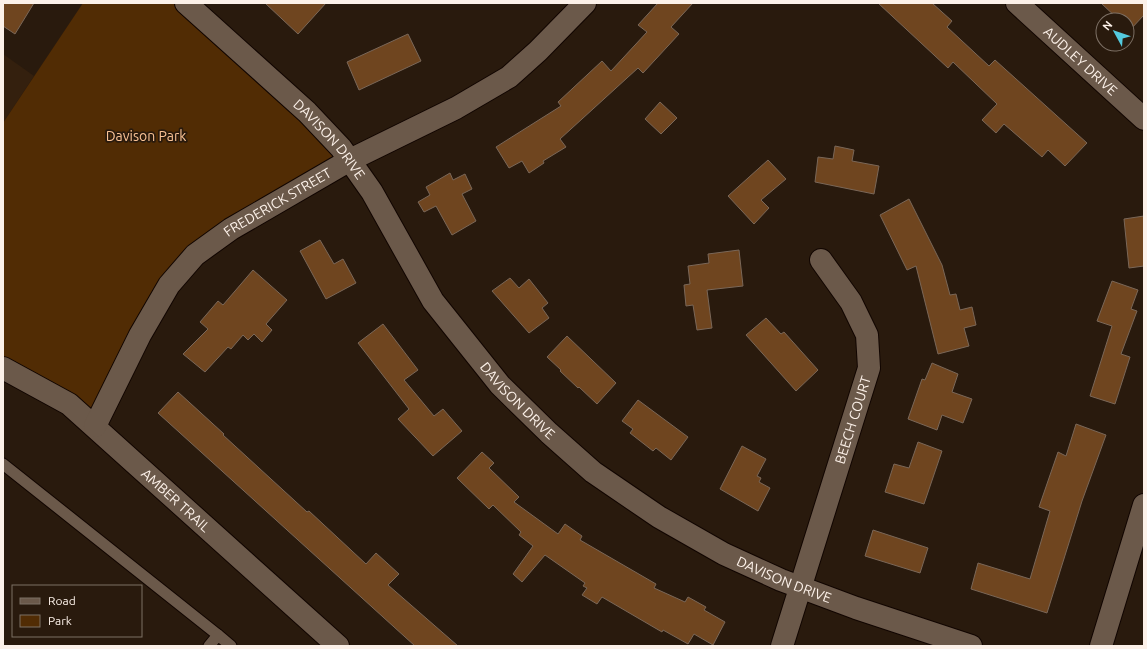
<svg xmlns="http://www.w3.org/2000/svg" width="1147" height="649" font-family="Ubuntu,sans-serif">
<rect width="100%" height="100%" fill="#291a0d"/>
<path fill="#34200e" d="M 3,54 L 34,76 L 3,123 Z"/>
<path fill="#512c04" d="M 83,3 L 186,3 L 350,160 L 195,255 L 95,426 L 3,368 L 3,123 Z"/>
<g fill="#6f451f" stroke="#7a6758">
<path d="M 3,3 L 34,3 L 15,34 L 3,26 Z"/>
<path d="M 265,3 L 326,3 L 298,34 Z"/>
<path d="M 658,3 L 693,3 L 671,27 L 679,34 L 643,73 L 638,68 L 560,139 L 566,147 L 543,161 L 544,163 L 529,173 L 522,161 L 509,168 L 496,147 L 561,106 L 558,102 L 602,61 L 611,71 L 647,32 L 638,25 Z"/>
<path d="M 878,3 L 932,3 L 952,21 L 947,27 L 989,66 L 995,60 L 1087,143 L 1065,166 L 1048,150 L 1042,157 L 1004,124 L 996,133 L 982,120 L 997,104 L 953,62 L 948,68 Z"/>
<path d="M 1101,3 L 1144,3 L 1144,15 L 1130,30 L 1127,27 L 1127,20 L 1119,20 Z"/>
<path d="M 408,34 L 421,61 L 359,90 L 347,62 Z"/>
<path d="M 660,102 L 677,118 L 661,134 L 645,119 Z"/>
<path d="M 835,146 L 854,150 L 852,161 L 879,166 L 874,194 L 815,182 L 818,157 L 833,159 Z"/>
<path d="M 768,160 L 786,179 L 761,200 L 769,208 L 754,224 L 728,196 Z"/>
<path d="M 450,173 L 453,180 L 465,174 L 472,189 L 462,194 L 476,221 L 452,235 L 436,206 L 424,212 L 418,202 L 430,195 L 426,187 Z"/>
<path d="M 909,199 L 942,265 L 950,295 L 956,294 L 960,310 L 972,307 L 976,325 L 964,328 L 969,346 L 938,354 L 916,266 L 907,270 L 880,215 Z"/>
<path d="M 1144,216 L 1144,266 L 1129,268 L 1124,219 Z"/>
<path d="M 320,240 L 334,264 L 343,259 L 356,283 L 326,299 L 300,251 Z"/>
<path d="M 739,250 L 743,286 L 707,290 L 712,328 L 697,330 L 693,305 L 686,306 L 684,285 L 690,284 L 688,266 L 709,263 L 708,254 Z"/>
<path d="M 253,270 L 287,300 L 266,324 L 272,330 L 262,342 L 254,334 L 248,340 L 243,335 L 231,349 L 228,347 L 205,372 L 183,354 L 208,329 L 200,322 L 218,301 L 223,305 Z"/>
<path d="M 510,278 L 519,288 L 529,279 L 548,303 L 542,308 L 549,318 L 529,333 L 492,291 Z"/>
<path d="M 1112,281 L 1138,290 L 1131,309 L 1137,311 L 1121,354 L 1130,357 L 1115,404 L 1090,396 L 1112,326 L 1097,321 Z"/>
<path d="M 766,318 L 781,334 L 784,332 L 818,370 L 796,391 L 746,335 Z"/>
<path d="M 383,324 L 418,370 L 404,380 L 434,416 L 443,409 L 462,431 L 433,456 L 398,419 L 409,409 L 358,343 Z"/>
<path d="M 567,336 L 616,383 L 597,404 L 579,387 L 578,388 L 560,371 L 561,370 L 547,357 Z"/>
<path d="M 932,363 L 958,374 L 952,392 L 972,399 L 963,423 L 942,415 L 937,430 L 908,419 L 922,379 L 925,380 Z"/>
<path d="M 178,392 L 224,434 L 223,435 L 307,512 L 309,511 L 366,564 L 376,553 L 399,574 L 388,585 L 458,646 L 415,646 L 158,413 Z"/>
<path d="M 638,400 L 688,437 L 671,460 L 656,448 L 653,451 L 630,433 L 633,429 L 622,421 Z"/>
<path d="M 1076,424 L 1106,435 L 1082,501 L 1047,613 L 971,589 L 978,563 L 1030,579 L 1050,511 L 1039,507 L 1058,452 L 1066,456 Z"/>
<path d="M 918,442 L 942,451 L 924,504 L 885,492 L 894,464 L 909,468 Z"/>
<path d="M 742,446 L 766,459 L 757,476 L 761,478 L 759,482 L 770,488 L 758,511 L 720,489 Z"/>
<path d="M 482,452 L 494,463 L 489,468 L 519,497 L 514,502 L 558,534 L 565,524 L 582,536 L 580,540 L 656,584 L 654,588 L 685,602 L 688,597 L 706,607 L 704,610 L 725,622 L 713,645 L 694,634 L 688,644 L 663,630 L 662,632 L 602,597 L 597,604 L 582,595 L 587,588 L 583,586 L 585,583 L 545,555 L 522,582 L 513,574 L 533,546 L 519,535 L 521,532 L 493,505 L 489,509 L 457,478 Z"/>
<path d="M 873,530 L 928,548 L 920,573 L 865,556 Z"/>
</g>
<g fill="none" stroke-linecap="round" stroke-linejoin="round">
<g stroke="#110500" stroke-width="13">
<g id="lane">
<path d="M 3,464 L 218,635"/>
<path d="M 209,646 L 218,635 L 231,646"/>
</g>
</g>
<g stroke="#110500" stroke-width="24">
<g id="street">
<path id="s1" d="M 186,3 L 307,112 L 341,148 L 372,192 L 433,301 L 500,385 L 549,433 L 593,472 L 659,517 L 724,554 L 781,580 L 856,608 L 971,646"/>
<path id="s2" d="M 1017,3 L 1144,119"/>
<path id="s3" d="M 3,368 L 69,404 L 338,646"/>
<path id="s4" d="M 95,426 L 140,335 L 169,285 L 195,255 L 231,229 L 350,160 L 456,108 L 509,77 L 538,51 L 585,3"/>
<path id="s5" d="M 782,646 L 869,368 L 867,335 L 851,302 L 821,260"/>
<path d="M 1101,646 L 1144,505"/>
</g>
</g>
<use href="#lane" stroke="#6b594a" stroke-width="11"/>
<use href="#street" stroke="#6b594a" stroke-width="22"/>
</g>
<g text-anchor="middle" stroke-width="3.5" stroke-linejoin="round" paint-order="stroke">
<g font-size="14" fill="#fcf1e9" stroke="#291a0d">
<text dy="5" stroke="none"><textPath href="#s2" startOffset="86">AUDLEY DRIVE</textPath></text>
<text dy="5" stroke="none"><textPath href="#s1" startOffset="198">DAVISON DRIVE</textPath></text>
<text dy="5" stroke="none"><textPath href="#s4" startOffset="297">FREDERICK STREET</textPath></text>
<text dy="5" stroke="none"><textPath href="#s1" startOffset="522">DAVISON DRIVE</textPath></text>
<text dy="5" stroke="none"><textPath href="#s5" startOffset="237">BEECH COURT</textPath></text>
<text dy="5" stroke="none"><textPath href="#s3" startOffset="219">AMBER TRAIL</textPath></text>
<text dy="5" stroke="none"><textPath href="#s1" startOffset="846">DAVISON DRIVE</textPath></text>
</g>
<g font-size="14" fill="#fbc497" stroke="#291a0d">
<text x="146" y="141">Davison Park</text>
</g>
</g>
<rect width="1147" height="649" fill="none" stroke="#fcf1e9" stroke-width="8"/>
<rect x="12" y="585" width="130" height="52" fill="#291a0d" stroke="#7d7065"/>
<rect x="20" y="598" width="20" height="6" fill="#6b594a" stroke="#7d7065"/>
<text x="48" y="605" font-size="12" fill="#fcf1e9">Road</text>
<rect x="20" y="615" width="20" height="12" fill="#512c04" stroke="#7d7065"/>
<text x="48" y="625" font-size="12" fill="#fcf1e9">Park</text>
<g transform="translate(1115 32) rotate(310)"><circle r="19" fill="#291a0d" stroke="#7d7065"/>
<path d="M0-3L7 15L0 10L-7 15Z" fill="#54cade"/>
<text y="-6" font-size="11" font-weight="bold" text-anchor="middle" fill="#fcf1e9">N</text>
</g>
</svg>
